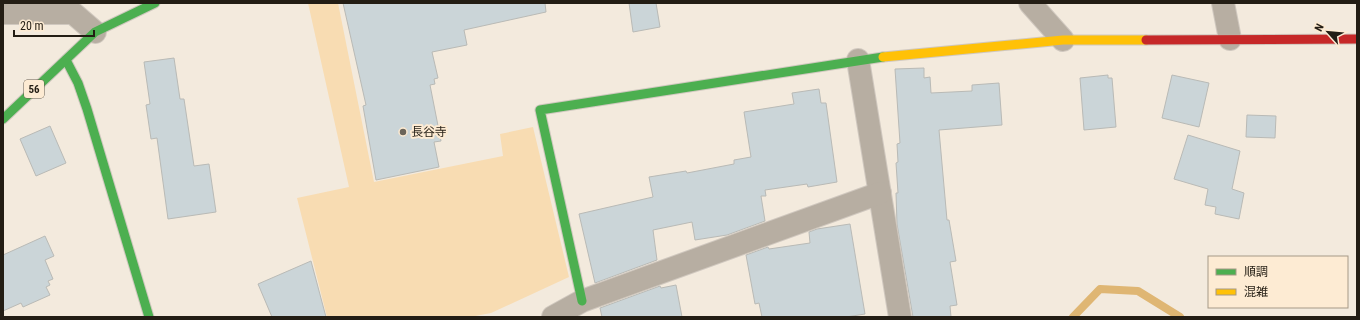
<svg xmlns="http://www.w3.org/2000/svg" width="1360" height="320" font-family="'Roboto Condensed','Noto Sans JP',sans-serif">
<rect width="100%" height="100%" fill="#f3eadd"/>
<path fill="#f8dcb2" d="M 308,3 L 338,3 L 374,182 L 503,156 L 500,134 L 533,127 L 569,277 L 491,313 L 470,317 L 327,317 L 297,198 L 349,187 Z"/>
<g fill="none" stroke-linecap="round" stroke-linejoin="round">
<path stroke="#dfb673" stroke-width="8" d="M 1073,317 L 1100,289 L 1138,291 L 1180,317"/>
</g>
<g fill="#cbd5d8" stroke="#b9bab6">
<path d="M 343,3 L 545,3 L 546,12 L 464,30 L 467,45 L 432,52 L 438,78 L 434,79 L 435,84 L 430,85 L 441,141 L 434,142 L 439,167 L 376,180 L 363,106 L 366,105 Z"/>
<path d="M 629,3 L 656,3 L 660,27 L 633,32 Z"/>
<path d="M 174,58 L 180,99 L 184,99 L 194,166 L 209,164 L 216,212 L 168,219 L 157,138 L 151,139 L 146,105 L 150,104 L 144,62 Z"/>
<path d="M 924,68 L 924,78 L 930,77 L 931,93 L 972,91 L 972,85 L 999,83 L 1002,125 L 939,130 L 947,220 L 949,220 L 956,261 L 950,262 L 957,305 L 950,306 L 951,317 L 913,317 L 897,224 L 896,193 L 898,193 L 896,163 L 898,162 L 897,144 L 900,143 L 895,69 Z"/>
<path d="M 1108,75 L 1108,78 L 1112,78 L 1116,127 L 1084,130 L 1080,78 Z"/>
<path d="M 1172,75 L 1209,83 L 1199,127 L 1162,118 Z"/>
<path d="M 819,89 L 821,103 L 826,103 L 837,182 L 808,187 L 807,184 L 765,190 L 766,196 L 761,196 L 765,221 L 727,235 L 695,240 L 692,222 L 653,230 L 657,260 L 595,283 L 579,214 L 653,197 L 649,177 L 686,171 L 687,173 L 734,164 L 734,160 L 751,157 L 744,112 L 794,104 L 792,93 Z"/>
<path d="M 1247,115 L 1276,116 L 1275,138 L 1246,137 Z"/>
<path d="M 50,126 L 66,163 L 36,176 L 20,139 Z"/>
<path d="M 1188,135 L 1240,151 L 1232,189 L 1244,193 L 1239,219 L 1215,214 L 1216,207 L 1205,205 L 1208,189 L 1174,179 Z"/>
<path d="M 850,224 L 865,314 L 846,317 L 762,317 L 759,303 L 755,304 L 746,255 L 768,247 L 769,249 L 810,243 L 809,232 L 817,229 Z"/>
<path d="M 45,236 L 54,256 L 45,260 L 53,279 L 48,281 L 50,285 L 46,287 L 50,295 L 23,307 L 21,303 L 3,311 L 3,255 Z"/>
<path d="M 311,261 L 326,317 L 272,317 L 258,284 Z"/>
<path d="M 676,285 L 682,317 L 602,317 L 600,308 L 660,286 L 661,288 Z"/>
</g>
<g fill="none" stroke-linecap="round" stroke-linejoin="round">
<g stroke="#d0c8bf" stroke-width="24">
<g id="street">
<path d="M 1030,3 L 1063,40"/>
<path d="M 1223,3 L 1230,39"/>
<path d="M 3,13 L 73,13 L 95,32"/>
<path d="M 858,60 L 900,317"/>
<path d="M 553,317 L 582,301 L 880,193"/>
</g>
</g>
<g stroke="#d0c8bf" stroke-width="11">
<g id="fast">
<path d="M 66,60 L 78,83 L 87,109 L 149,317"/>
<path d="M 3,119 L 95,32 L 155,3"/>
<path d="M 582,301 L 540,110 L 883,57"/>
</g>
</g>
<g stroke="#d0c8bf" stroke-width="11">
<path id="slow" d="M 883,57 L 1063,40 L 1146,40"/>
</g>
<g stroke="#d0c8bf" stroke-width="11">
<path id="jam" d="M 1146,40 L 1357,39"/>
</g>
<use href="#street" stroke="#b7aea2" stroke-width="22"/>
<use href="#fast" stroke="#4caf50" stroke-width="9"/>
<use href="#slow" stroke="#ffc107" stroke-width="9"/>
<use href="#jam" stroke="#c62828" stroke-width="9"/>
</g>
<circle fill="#6c655a" stroke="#fdebd3" stroke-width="1.5" cx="403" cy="132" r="4"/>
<g text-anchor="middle" stroke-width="4" stroke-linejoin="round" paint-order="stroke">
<rect fill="#fdebd3" stroke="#645b4d" stroke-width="1" x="24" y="80" width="20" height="18" rx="3"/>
<g font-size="11" font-weight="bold" fill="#231d14">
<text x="34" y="93">56</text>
</g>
<g font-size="12" fill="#231d14" stroke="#fdebd3" text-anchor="start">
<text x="411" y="136">長谷寺</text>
</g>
</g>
<rect width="1360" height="320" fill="none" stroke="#231d14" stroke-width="8"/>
<rect x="1208" y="256" width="140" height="52" fill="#fdebd3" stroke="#a69987"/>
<rect x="1216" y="269" width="20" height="6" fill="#4caf50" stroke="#a69987"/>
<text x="1244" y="276" font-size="12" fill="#231d14">順調</text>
<rect x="1216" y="289" width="20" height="6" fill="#ffc107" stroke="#a69987"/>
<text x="1244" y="296" font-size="12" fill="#231d14">混雑</text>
<g transform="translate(1328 32) rotate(297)" stroke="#fdebd3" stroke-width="3" paint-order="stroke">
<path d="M0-3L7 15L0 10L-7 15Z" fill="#231d14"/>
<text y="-6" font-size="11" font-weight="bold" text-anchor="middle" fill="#231d14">N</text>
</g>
<path d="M14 30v6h80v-6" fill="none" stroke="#231d14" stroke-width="2"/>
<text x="20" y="30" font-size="12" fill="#231d14" stroke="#fdebd3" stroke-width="3" paint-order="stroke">20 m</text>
</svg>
